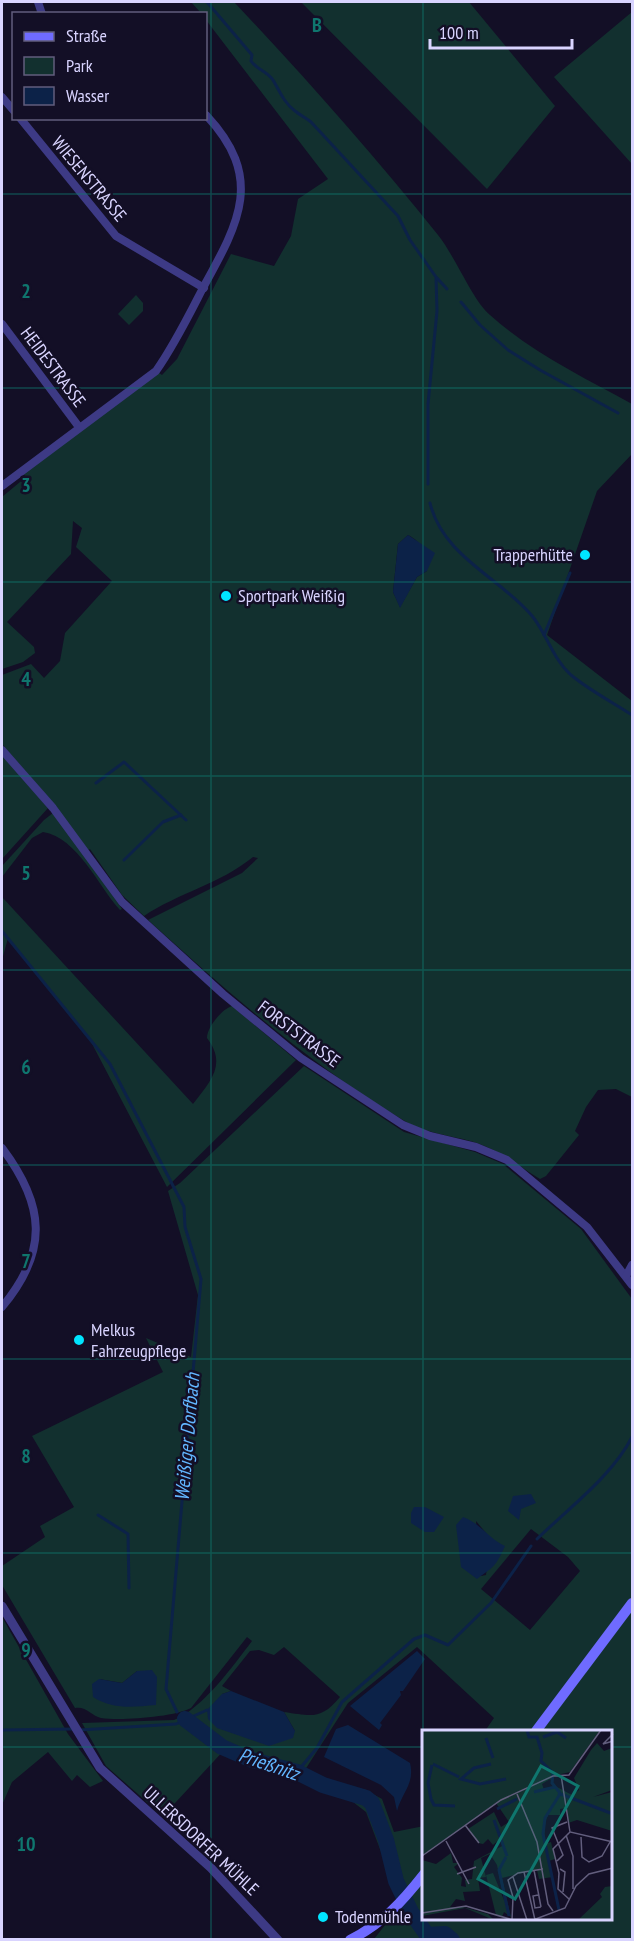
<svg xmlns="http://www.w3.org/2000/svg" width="634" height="1941" font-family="'PT Sans Narrow',sans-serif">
<rect width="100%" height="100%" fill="#130f26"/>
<g fill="#12302f" fill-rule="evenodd">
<path d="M 191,2 L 234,2 C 305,77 373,154 438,235 C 455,256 473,301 490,315 C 532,353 583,377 632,404 L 632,454 L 597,491 L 547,635 L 632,701 L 632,1097 L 616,1089 L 598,1090 L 586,1107 L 575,1131 L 579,1135 L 546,1176 L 540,1179 C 518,1166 501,1151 477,1143 C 452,1135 425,1134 403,1120 C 309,1064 229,993 148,920 L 242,873 L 258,858 L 253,857 C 220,884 178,893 144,916 L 122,895 L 90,849 L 83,853 L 122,909 L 120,910 C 98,886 78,838 43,832 L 32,838 L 2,877 L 2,866 L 44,820 L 58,809 L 2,744 L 2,675 L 31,664 L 44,678 L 60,661 L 65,633 L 112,581 L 76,547 L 82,528 L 73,521 L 71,554 L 7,622 L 34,647 L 35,653 L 23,662 L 2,669 L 2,497 L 26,477 L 20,470 L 156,371 L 162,375 L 177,359 L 231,254 L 274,266 L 291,236 L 298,199 L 328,179 L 206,20 L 206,14 L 201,13 ZM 408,535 C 424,543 424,554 427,571 L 417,577 L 400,607 L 393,592 L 398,544 Z"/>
<path d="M 301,2 L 469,2 L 555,106 L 487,189 Z"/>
<path d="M 632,12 L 632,164 L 554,77 Z"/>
<path d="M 136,295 L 143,303 L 143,311 L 129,325 L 118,314 Z"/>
<path d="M 2,755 L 48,808 L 2,859 Z"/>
<path d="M 2,897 L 193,1104 C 211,1081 227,1064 207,1038 C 207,1027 222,1009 232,1006 L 296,1060 L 167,1187 L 89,1038 L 8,938 L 2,960 Z"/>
<path d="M 304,1066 L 404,1132 L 475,1152 L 503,1164 L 581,1229 L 632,1299 L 632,1939 L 374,1939 L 424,1876 L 424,1918 L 612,1918 L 612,1731 L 485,1731 L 494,1718 L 417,1647 L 348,1703 L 303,1773 L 227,1747 L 163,1816 L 106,1766 L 82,1723 L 174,1720 C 203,1708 233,1666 252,1641 L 247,1637 L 191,1708 C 174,1717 121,1721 101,1718 C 92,1716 86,1706 75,1708 L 2,1585 L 2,1566 L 45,1537 L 40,1526 L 74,1507 L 32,1436 L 163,1372 L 146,1338 L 191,1357 L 198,1295 L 168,1191 L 180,1183 ZM 476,1521 L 491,1539 L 486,1575 L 481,1576 ZM 531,1529 L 568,1557 L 580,1571 L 530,1630 L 481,1589 ZM 284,1647 L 340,1697 C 321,1720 312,1716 284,1712 L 295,1731 L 222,1694 L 231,1691 L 222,1686 L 250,1651 L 259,1650 L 274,1655 ZM 137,1671 L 156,1705 L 99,1679 L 122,1683 Z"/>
<path d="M 2,1617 L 68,1734 L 103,1781 L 90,1787 L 77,1775 L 72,1781 L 48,1752 L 12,1782 L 2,1805 Z"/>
<path d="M 364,1789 L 382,1799 L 394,1832 L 424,1826 C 424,1857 432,1883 397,1894 L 366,1812 L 353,1802 Z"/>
</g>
<g fill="#0c2248">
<path d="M 408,535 L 435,553 L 427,571 L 417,577 L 400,608 L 393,592 L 398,544 Z"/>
<path d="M 531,1494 L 536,1503 L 521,1509 L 519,1520 L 508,1511 L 513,1496 Z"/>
<path d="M 414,1507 L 425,1507 L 444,1517 L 434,1532 L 425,1532 L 411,1523 L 411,1513 Z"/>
<path d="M 463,1517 C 480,1523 488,1538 505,1546 C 495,1568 494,1566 477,1579 L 461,1567 L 456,1525 Z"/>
<path d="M 417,1651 L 425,1659 L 403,1691 L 400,1691 L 401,1695 L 380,1723 L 382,1725 L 379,1730 L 350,1706 Z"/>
<path d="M 152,1670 L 157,1677 L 156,1705 C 133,1707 114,1710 93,1697 L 92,1684 L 99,1679 L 122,1683 L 137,1671 Z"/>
<path d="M 231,1691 L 284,1712 L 295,1731 L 293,1738 L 269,1746 L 217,1728 L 208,1719 L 207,1710 L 222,1694 Z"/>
<path d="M 348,1725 L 410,1763 C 415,1784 402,1792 397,1811 L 394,1797 L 381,1785 L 324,1757 L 336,1729 Z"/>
</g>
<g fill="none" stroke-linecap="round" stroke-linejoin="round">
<g stroke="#0c2248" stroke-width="3">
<path d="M 207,2 L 252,55 L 251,61 C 257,70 267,71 273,80 C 279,90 284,103 295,111 C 300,115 306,118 311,122 L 398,216 L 410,240 L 436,277 L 437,311 L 428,404 L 428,484"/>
<path d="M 437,278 L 447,289"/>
<path d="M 461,302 L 480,325 L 508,350 L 540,370 L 618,413"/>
<path d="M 430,503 C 443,557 501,578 533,617 C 547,635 553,659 571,675 C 589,690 612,702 632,715"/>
<path d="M 544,635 L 570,573"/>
<path d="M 96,783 L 124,762 L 186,820"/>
<path d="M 124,860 L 163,822 L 181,815"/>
<path d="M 2,931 L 110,1064 L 184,1207 L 185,1227 L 201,1279 L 166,1689 L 177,1712"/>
<path d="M 98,1515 L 128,1534 L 129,1588"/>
<path d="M 537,1539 C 570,1507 612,1476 632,1437"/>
<path d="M 2,1730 L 73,1729"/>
<path d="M 80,1730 L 176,1724 L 207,1710"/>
<path d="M 297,1772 L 317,1748 L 342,1702 L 414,1639 L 425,1635 L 448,1645 L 491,1603 L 531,1546"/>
</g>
<path stroke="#0c2248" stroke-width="16" d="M 185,1719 L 222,1747 L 252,1760 L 297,1772 L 323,1785 L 366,1798 L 372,1803 L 386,1840 L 396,1881 L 411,1912 L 427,1935 L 445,1934 L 452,1940"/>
<g stroke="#3d3a85" stroke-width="8">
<path d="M 38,2 L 42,14"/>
<path d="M 2,97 L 14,111"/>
<path d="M 20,118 L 116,236 L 204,288"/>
<path d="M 2,324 L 79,427"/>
<path d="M 2,486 L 156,371 C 175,344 189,315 204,286 C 240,221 264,177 206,115"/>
<path d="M 2,750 L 53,808 L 122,902 L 223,994 L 301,1058 L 403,1125 L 430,1136 L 476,1147 L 507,1160 L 587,1227 L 632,1285"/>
<path d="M 2,1148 C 45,1205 49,1251 2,1307"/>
<path d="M 626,1276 L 632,1265"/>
</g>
<path stroke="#3d3a85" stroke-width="9" d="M 2,1606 L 100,1768 L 211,1868 L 278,1940"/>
<g stroke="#6f6bff" stroke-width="10">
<path d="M 536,1731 L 632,1603"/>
<path d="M 350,1940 C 383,1923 402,1902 424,1874"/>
</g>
</g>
<path fill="none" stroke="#0f766e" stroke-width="1.5" stroke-opacity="0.55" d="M 211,2 L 211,1940M 423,2 L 423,1940M 2,194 L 632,194M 2,388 L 632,388M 2,582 L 632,582M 2,776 L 632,776M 2,970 L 632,970M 2,1165 L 632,1165M 2,1359 L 632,1359M 2,1553 L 632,1553M 2,1747 L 424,1747M 612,1747 L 632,1747"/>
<g fill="#00e5ff" stroke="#130f26" stroke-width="2">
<circle cx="585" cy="555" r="6"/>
<circle cx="226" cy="596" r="6"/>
<circle cx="79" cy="1340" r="6"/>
<circle cx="323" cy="1917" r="6"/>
</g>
<g text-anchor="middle" stroke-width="5" stroke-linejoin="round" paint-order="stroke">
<g font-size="18" fill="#d9d4ff" stroke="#130f26">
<text transform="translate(89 179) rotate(50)" y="6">WIESENSTRASSE</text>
<text transform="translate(53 367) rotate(53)" y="6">HEIDESTRASSE</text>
<text transform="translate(299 1034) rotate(37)" y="6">FORSTSTRASSE</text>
<text transform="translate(201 1841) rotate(43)" y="6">ULLERSDORFER MÜHLE</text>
</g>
<g font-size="18" fill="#d9d4ff" stroke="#130f26" text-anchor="start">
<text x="573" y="561" text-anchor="end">Trapperhütte</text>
<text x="238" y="602">Sportpark Weißig</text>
<text x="91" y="1336">Melkus<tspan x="91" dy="21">Fahrzeugpflege</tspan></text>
<text x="335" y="1923">Todenmühle</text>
</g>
<g font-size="20" font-style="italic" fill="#62b6ff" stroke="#130f26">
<text transform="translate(187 1437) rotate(-85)" y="7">Weißiger Dorfbach</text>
<text transform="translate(269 1764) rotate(19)" y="7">Prießnitz</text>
</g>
</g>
<g transform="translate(422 1730)">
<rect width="190" height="190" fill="#130f26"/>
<path d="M 0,0 L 178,0 L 148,42 L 131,46 L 131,53 L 128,49 L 120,54 L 122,60 L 133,56 L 150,65 L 157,60 L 152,48 L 169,20 L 175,13 L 182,21 L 190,18 L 190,60 L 171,67 L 190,62 L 190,101 L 155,90 L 146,93 L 144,63 L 144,78 L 138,79 L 138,85 L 126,85 L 122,95 L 123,114 L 129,112 L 133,129 L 127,131 L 131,147 L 117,149 L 115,140 L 121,138 L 80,148 L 89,187 L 82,182 L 80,187 L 74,185 L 64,145 L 71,143 L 82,170 L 75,135 L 68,124 L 59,128 L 64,147 L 56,148 L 58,161 L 41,162 L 43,171 L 34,169 L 28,177 L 41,177 L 66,184 L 72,190 L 43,178 L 0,186 L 0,130 L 14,134 L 29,123 L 31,133 L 37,133 L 32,137 L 40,148 L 39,156 L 44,157 L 43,150 L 50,149 L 52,131 L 82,115 L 79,108 L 71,115 L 66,109 L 61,114 L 56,113 L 46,99 L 72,82 L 79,97 L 87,92 L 74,73 L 0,126 ZM 190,156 L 190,190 L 156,190 L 180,167 L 178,164 L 183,157 Z" fill="#12302f"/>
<path fill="none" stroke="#0c2248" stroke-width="3" d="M 105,0 L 107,7 L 115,7 L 120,23 L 119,31 L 131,43 L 130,53 L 138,63M 121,7 L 135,2 L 144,8M 64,8 L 71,28M 11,34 L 37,47M 69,34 L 52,38 L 39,49 L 58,54 L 84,49M 10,35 L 6,53 L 9,69 L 12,75 L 33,76M 112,62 L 133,57M 136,63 L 191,84M 75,79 L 95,69M 72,90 L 85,126M 84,127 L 77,140 L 87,186M 137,180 L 121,104 L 123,88 L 138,64"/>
<path fill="none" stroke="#625e7d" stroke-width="1.5" d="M 191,4 L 181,14 L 191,11M 139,45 L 148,102 L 191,112M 95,64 L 115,112 L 126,174 L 131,181M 43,95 L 57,113M 144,105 L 151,126 L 151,159M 159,107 L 160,127 L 167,132 L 180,126 L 188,112M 24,111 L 47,154M 0,126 L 79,70 L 131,46 L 147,45 L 179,0M 135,131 L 141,125 L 130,98 L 145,92M 138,139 L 143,142 L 141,162M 112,140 L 119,177M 102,142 L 113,190M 35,144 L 54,137M 91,147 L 105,190M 116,165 L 111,166 L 113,178 L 119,177M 147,169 L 136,159 L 137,143 L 131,119 L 148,102M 0,183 L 44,176 L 91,190M 90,190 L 91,167 L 86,150 L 96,143 L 121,139M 111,190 L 143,178 L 154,156 L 167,144 L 191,138"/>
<path fill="#0f766e" fill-opacity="0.15" stroke="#0f766e" stroke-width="3" d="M 119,36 L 156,56 L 93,169 L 56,149 Z"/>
<rect width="190" height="190" fill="none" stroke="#d9d4ff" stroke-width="3"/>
</g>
<g font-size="20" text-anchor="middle" font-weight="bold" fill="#0f766e" stroke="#130f26" stroke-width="5" stroke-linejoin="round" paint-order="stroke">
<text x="317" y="32">B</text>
<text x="26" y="298">2</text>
<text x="26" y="492">3</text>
<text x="26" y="686">4</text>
<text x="26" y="880">5</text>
<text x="26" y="1074">6</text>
<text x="26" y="1268">7</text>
<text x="26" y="1463">8</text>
<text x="26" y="1657">9</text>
<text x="26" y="1851">10</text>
</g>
<rect width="634" height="1941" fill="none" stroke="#d9d4ff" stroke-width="6"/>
<rect x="12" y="12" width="195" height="108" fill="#130f26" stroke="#625e7d" stroke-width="1.5"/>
<rect x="24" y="32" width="30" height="9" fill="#6f6bff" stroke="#625e7d" stroke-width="1.5"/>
<text x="66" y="42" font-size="18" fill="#d9d4ff">Straße</text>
<rect x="24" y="57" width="30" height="18" fill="#12302f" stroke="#625e7d" stroke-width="1.5"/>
<text x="66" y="72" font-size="18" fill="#d9d4ff">Park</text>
<rect x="24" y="87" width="30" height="18" fill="#0c2248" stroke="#625e7d" stroke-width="1.5"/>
<text x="66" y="102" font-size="18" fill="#d9d4ff">Wasser</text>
<path d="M430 39v9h142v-9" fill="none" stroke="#d9d4ff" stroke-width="3"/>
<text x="439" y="39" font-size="18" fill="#d9d4ff" stroke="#130f26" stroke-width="4.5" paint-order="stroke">100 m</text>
</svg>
